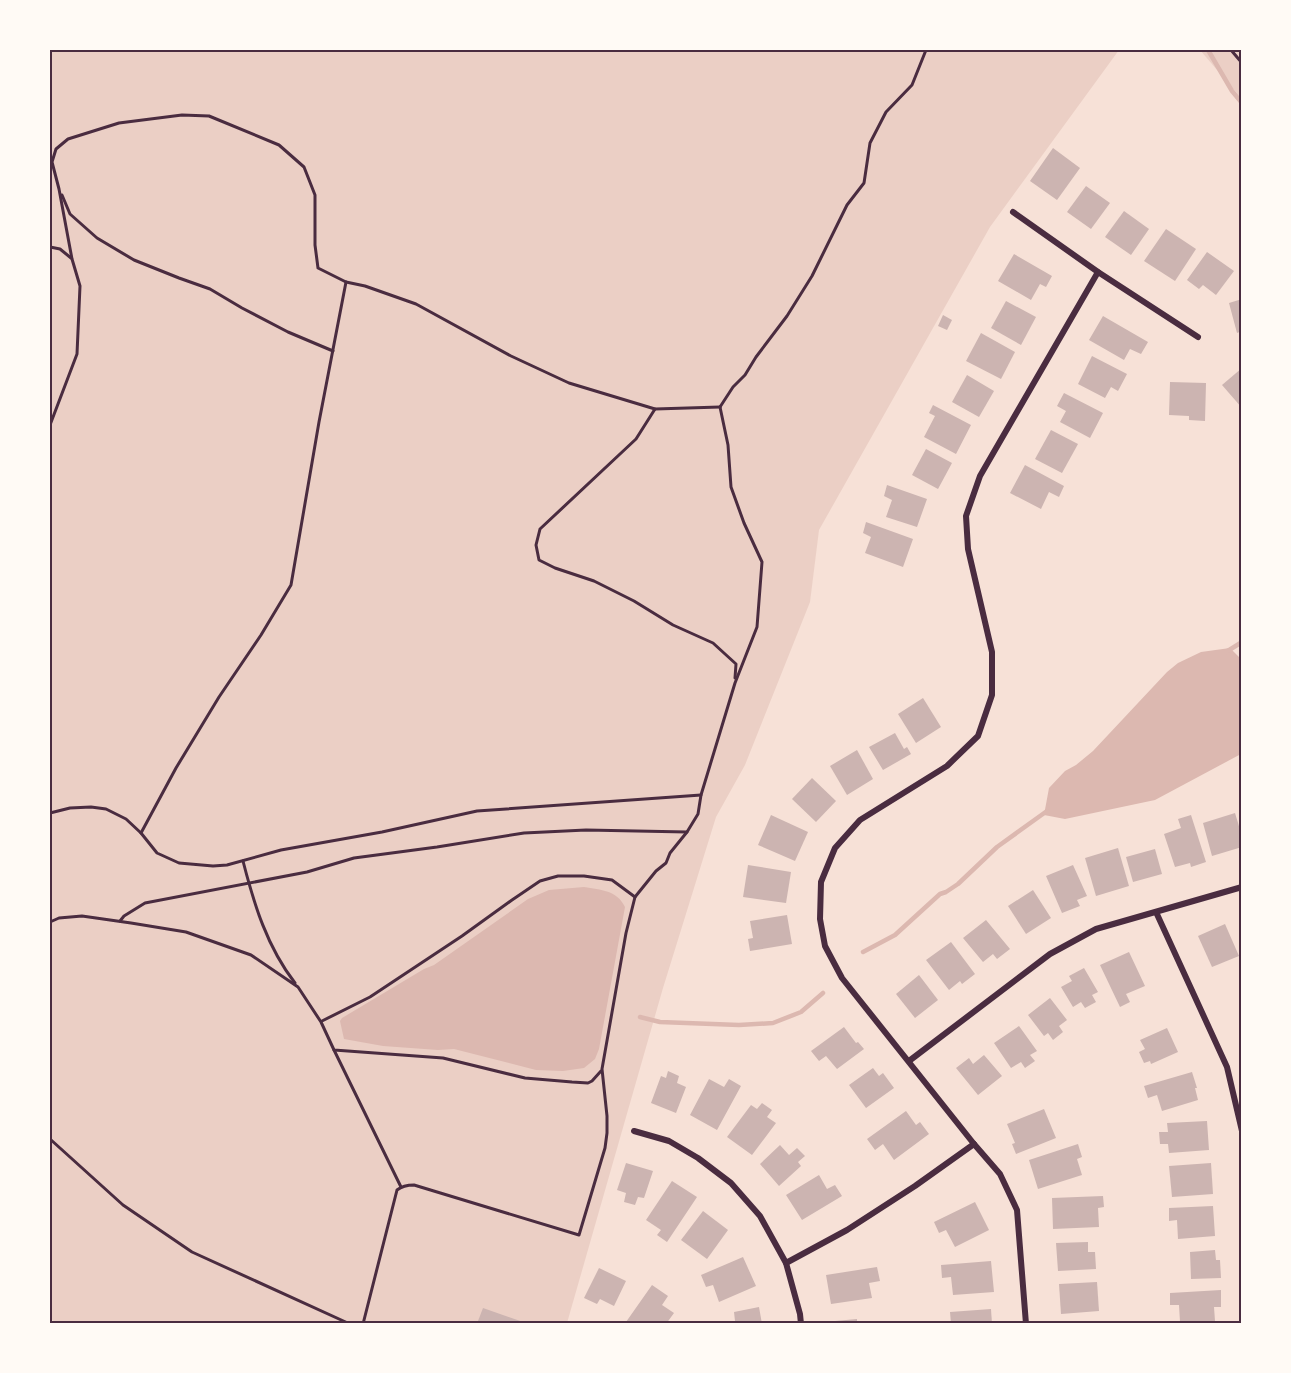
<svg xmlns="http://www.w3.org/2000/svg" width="1291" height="1373" font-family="Inter,sans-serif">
<rect width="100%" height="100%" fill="#f7e1d7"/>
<g fill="#ebcfc5">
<path d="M 50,50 L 1119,50 L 990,227 L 819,530 L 810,602 L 745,765 L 716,817 L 663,988 L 567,1323 L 57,1324 L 50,1318 Z"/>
<path d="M 1200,50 L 1241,50 L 1241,98 Z"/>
</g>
<g fill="#dcb8b0">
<path d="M 1230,648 L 1241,659 L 1241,754 L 1155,800 L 1065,819 L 1044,815 L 1049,788 L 1065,771 L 1076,765 L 1093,751 L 1167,672 L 1178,663 L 1201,652 Z"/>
<path d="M 584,887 C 601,890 617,890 625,907 L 599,1049 L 595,1059 L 584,1068 L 563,1071 L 536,1070 L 454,1049 L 438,1050 L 383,1046 L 344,1039 L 340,1021 L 342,1018 L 424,969 L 434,965 L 528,899 L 549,890 Z"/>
</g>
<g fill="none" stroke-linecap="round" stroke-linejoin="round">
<g stroke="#dcb8b0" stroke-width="4.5">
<path d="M 1208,50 L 1232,91 L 1242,103"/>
<path d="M 1226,652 L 1242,642"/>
<path d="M 863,952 L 895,935 L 940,894 L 946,892 L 958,884 L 997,847 L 1047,811"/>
<path d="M 640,1017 L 660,1022 L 739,1025 L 773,1023 L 801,1012 L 823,993"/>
</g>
</g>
<g fill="#ccb4b1">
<path d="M 1053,148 L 1080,168 L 1057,200 L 1030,181 Z"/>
<path d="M 1086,186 L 1110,203 L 1091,229 L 1067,212 Z"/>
<path d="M 1124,211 L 1149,229 L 1131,255 L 1105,237 Z"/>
<path d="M 1166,229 L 1196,249 L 1175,281 L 1144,261 Z"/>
<path d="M 1207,252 L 1234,271 L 1216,295 L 1203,285 L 1199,289 L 1187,280 Z"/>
<path d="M 1014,254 L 1052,276 L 1046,287 L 1040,284 L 1031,300 L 998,281 Z"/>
<path d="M 1242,299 L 1242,331 L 1237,333 L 1229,303 Z"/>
<path d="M 1006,301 L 1036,317 L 1021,345 L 991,328 Z"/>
<path d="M 943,315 L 952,320 L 947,330 L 938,326 Z"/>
<path d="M 1103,316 L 1148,342 L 1141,354 L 1130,349 L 1124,360 L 1089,340 Z"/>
<path d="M 981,333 L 1015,352 L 1001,379 L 966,361 Z"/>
<path d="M 1092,356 L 1127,374 L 1118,391 L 1111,387 L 1105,398 L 1078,384 Z"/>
<path d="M 1242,368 L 1242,408 L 1222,385 Z"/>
<path d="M 967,375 L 994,391 L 979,417 L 952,402 Z"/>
<path d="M 1170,382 L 1206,383 L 1205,421 L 1189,420 L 1189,416 L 1169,415 Z"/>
<path d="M 1064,393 L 1103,413 L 1090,438 L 1060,422 L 1066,411 L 1057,406 Z"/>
<path d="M 933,405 L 971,425 L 956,454 L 924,437 L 935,416 L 929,413 Z"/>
<path d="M 1051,430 L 1078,444 L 1062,473 L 1035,459 Z"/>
<path d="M 926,449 L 952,463 L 938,489 L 912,475 Z"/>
<path d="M 1025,465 L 1064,486 L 1059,497 L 1049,492 L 1041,509 L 1010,493 Z"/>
<path d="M 887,485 L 927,499 L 917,527 L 886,517 L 892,500 L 884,496 Z"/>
<path d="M 866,522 L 913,539 L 903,567 L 865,553 L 871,537 L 863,533 Z"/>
<path d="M 923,698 L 941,727 L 916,743 L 898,714 Z"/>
<path d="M 895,733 L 904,749 L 907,747 L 911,754 L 883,770 L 869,747 Z"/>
<path d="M 857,750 L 873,779 L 847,795 L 830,766 Z"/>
<path d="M 812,778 L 836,801 L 816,822 L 792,799 Z"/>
<path d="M 1235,813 L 1242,836 L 1242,847 L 1212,856 L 1203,823 Z"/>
<path d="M 771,815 L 808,832 L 795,861 L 758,845 Z"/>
<path d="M 1191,815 L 1206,862 L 1191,867 L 1190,863 L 1175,867 L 1164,834 L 1181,828 L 1178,819 Z"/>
<path d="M 1118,848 L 1129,886 L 1096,896 L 1085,858 Z"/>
<path d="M 1155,849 L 1162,874 L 1133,882 L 1126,857 Z"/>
<path d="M 748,865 L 791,872 L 786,903 L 743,897 Z"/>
<path d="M 1073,865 L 1087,896 L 1077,900 L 1080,906 L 1062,913 L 1046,876 Z"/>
<path d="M 1033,890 L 1051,918 L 1026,934 L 1008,906 Z"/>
<path d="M 787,915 L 792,944 L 750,951 L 748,939 L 753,938 L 750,921 Z"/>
<path d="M 986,920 L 1010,949 L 997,959 L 993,954 L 983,962 L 963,938 Z"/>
<path d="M 1225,924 L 1239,956 L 1212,967 L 1198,936 Z"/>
<path d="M 951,942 L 975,974 L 962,984 L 960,981 L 949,990 L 926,960 Z"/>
<path d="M 1129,952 L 1145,986 L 1126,994 L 1130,1002 L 1120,1007 L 1100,965 Z"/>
<path d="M 1084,968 L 1098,992 L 1092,995 L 1096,1002 L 1085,1008 L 1081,1002 L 1073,1007 L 1061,987 L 1072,981 L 1069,976 Z"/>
<path d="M 919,975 L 938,1000 L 915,1018 L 896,994 Z"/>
<path d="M 1050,998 L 1067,1020 L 1059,1026 L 1063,1032 L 1053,1040 L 1048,1033 L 1044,1036 L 1028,1015 Z"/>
<path d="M 1019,1026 L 1037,1051 L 1030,1055 L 1035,1061 L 1025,1068 L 1021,1062 L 1011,1068 L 994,1043 Z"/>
<path d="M 844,1027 L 856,1043 L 858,1042 L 864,1049 L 837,1069 L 826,1056 L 819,1061 L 811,1051 Z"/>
<path d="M 1167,1028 L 1178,1052 L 1151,1064 L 1150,1061 L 1144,1063 L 1139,1052 L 1145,1049 L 1140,1040 Z"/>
<path d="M 984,1055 L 1002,1076 L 978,1095 L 956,1068 L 969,1058 L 973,1064 Z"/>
<path d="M 873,1068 L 879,1076 L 883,1073 L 894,1088 L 866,1108 L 849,1085 Z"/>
<path d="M 668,1071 L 679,1076 L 677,1083 L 686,1087 L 676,1113 L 651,1103 L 661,1076 L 666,1078 Z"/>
<path d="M 1192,1072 L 1197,1088 L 1195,1088 L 1198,1100 L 1162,1111 L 1157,1095 L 1148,1098 L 1144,1086 Z"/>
<path d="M 709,1079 L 724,1087 L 729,1079 L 741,1086 L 717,1130 L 690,1115 Z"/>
<path d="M 762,1103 L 772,1110 L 767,1117 L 776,1123 L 752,1155 L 727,1137 L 751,1105 L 757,1109 Z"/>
<path d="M 1044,1109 L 1056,1138 L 1016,1154 L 1012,1144 L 1015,1143 L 1007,1124 Z"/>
<path d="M 906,1111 L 916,1125 L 920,1122 L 929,1134 L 894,1160 L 883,1144 L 875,1150 L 867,1139 Z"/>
<path d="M 1207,1121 L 1209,1150 L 1169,1153 L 1168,1144 L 1160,1144 L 1159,1132 L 1168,1132 L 1167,1123 Z"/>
<path d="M 1078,1144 L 1082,1157 L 1077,1159 L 1082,1175 L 1038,1189 L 1029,1160 Z"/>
<path d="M 780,1145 L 789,1155 L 797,1148 L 805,1156 L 798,1162 L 801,1166 L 779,1186 L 760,1164 Z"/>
<path d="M 626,1163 L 653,1171 L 644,1198 L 638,1197 L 635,1205 L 624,1202 L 626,1193 L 617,1190 Z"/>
<path d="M 1211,1163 L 1213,1194 L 1172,1197 L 1169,1166 Z"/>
<path d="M 819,1175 L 827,1189 L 835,1185 L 842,1196 L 802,1220 L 786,1195 Z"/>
<path d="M 672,1181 L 697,1197 L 667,1242 L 657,1235 L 661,1230 L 646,1220 Z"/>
<path d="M 1103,1196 L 1104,1207 L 1098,1208 L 1099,1227 L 1053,1229 L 1052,1198 Z"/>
<path d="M 975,1202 L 989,1230 L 955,1247 L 946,1230 L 939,1233 L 934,1222 Z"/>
<path d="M 1213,1206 L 1215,1236 L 1178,1239 L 1177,1220 L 1169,1221 L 1169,1208 Z"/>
<path d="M 703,1211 L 728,1230 L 707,1259 L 681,1240 Z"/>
<path d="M 1088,1242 L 1088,1252 L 1095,1252 L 1096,1269 L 1058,1271 L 1056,1243 Z"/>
<path d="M 1215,1250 L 1216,1260 L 1220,1260 L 1221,1278 L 1191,1279 L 1190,1252 Z"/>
<path d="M 743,1257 L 756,1286 L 719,1302 L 713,1285 L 706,1287 L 701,1275 Z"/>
<path d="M 991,1261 L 994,1292 L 953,1295 L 951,1277 L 942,1278 L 941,1265 Z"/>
<path d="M 877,1267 L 880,1281 L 869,1283 L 872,1298 L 831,1304 L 826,1275 Z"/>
<path d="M 599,1268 L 626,1281 L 614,1306 L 600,1299 L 597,1304 L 584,1298 Z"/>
<path d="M 1097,1282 L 1099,1311 L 1061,1314 L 1059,1284 Z"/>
<path d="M 652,1285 L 668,1296 L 662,1305 L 674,1313 L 666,1324 L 628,1324 L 626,1322 Z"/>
<path d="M 1221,1290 L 1221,1307 L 1214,1307 L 1215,1321 L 1180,1322 L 1179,1305 L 1170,1305 L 1170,1293 Z"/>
<path d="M 759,1307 L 762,1324 L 730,1324 L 730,1322 L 735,1321 L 734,1312 Z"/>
<path d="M 483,1308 L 526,1323 L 526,1324 L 487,1324 L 478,1321 Z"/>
<path d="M 991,1309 L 992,1324 L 951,1324 L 950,1312 Z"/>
<path d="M 857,1319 L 857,1324 L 824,1324 L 824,1322 Z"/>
</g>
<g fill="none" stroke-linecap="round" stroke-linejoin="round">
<g stroke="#4a2c40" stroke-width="3">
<path d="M 1231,50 L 1242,63"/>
<path d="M 62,195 L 70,214 L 97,238 L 134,260 L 179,278 L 210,289 L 242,308 L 288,332 L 333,351"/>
<path d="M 50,247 L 60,249 L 71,258"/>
<path d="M 720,407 L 733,387 L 745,375 L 756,357 L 787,316 L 812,276 L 847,205 L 864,183 L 870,143 L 886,112 L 912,85 L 926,50"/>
<path d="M 655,409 L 636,439 L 540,529 L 536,545 L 539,560 L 555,568 L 594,581 L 634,601 L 673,625 L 713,643 L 736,664 L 735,678"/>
<path d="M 50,425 L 77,354 L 80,286 L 72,259 L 59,189 L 52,162 L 56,149 L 68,139 L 119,123 L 182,115 L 209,116 L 279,145 L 304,167 L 315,195 L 315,245 L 318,268 L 346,282 L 365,286 L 416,304 L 511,356 L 569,383 L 655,409 L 720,407"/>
<path d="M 50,813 L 70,808 L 91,807 L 106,809 L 126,819 L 141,833 L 157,853 L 179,863 L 213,866 L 227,865 L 281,850 L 382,832 L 477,811 L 701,795"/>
<path d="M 141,833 L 176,768 L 219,697 L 261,635 L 291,585 L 319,422 L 346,282"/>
<path d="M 243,861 C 254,904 267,947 295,983"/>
<path d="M 120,921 L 124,916 L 145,903 L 307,872 L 354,858 L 437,847 L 524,833 L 586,830 L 687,832"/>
<path d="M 50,922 L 59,918 L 82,916 L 131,923 L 186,932 L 251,955 L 298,987 L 321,1022 L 334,1050 L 443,1058 L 525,1078 L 572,1082 L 588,1083 L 592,1081 L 601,1071"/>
<path d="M 322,1021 L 370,997 L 462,936 L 512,900 L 540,881 L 558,876 L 584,876 L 612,880 L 635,897"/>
<path d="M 334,1050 L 401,1187"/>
<path d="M 50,1139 L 123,1205 L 192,1252 L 350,1324"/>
<path d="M 363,1324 L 397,1190 C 402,1186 407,1185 414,1185 L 579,1235 L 605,1148 L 607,1133 L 607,1116 L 602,1069 L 626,933 L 635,897 L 656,871 L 666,863 L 670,853 L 687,832 L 698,814 L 701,795 L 735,683 L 757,627 L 762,562 L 744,523 L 731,487 L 728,445 L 720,407"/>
</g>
<g stroke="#4a2c40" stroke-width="6">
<path d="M 1013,212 L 1098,272 L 1198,337"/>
<path d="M 1156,912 L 1227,1067 L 1242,1131"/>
<path d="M 909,1061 L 1050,954 L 1096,929 L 1242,887"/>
<path d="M 634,1131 L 669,1141 L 698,1158 L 731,1183 L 760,1216 L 786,1263 L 800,1314 L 801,1324"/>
<path d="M 786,1263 L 847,1230 L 915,1186 L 974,1144"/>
<path d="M 1026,1324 L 1017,1210 L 1000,1174 L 974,1144 L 842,978 L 825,946 L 820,919 L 821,882 L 835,848 L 860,820 L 947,766 L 978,736 L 992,695 L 992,652 L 968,549 L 966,516 L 980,476 L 1098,272"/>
</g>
</g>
<rect width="1291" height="1373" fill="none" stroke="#fffaf5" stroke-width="102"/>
<rect x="51" y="51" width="1189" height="1271" fill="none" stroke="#4a2c40" stroke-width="2"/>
</svg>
